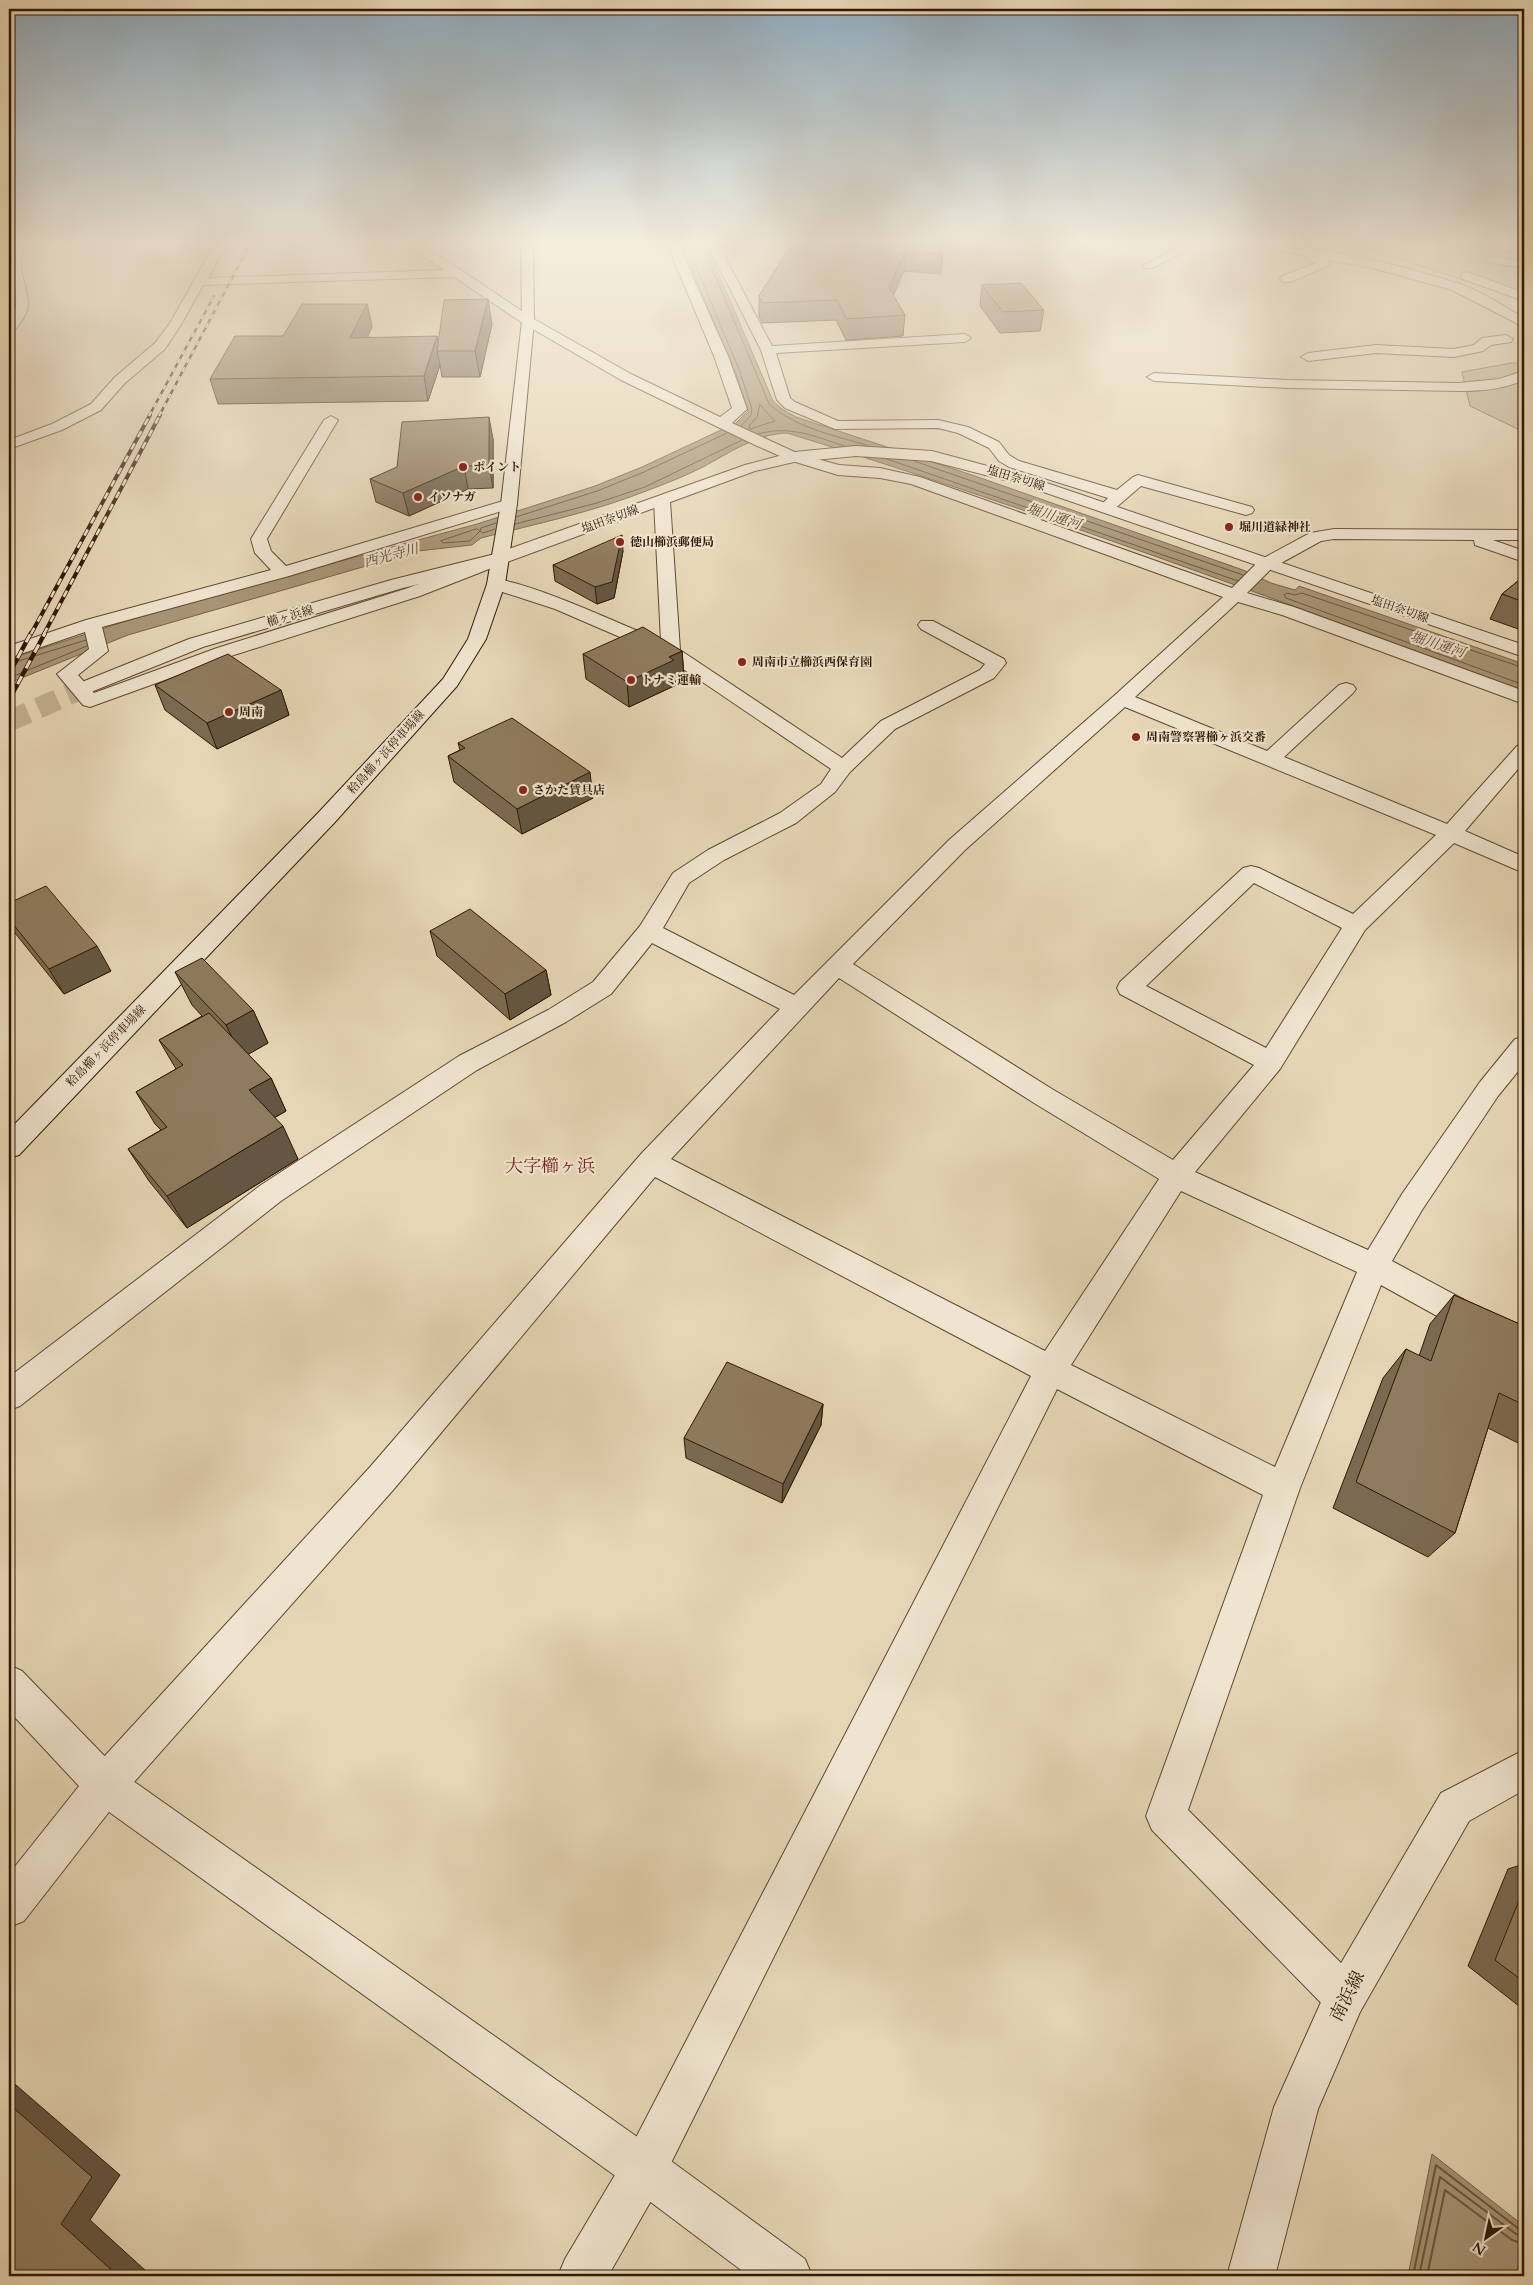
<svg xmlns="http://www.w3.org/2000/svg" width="1533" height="2285" font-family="Cardo,'Noto Serif JP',serif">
<rect width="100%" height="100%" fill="#e6d6b5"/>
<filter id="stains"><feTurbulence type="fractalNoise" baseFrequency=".004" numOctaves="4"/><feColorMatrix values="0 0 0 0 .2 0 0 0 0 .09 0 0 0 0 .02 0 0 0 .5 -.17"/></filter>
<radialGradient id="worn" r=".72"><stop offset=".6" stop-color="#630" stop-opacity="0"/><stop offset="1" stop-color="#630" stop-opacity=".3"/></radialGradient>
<g fill="#c7b696" stroke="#7c674b">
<path d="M 1354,244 L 1524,244 L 1524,300 Z"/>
<path d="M 1511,363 L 1524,363 L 1524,432 L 1470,406 L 1462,372 Z"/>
</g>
<g fill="#a89577" stroke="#786347">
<path d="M 681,244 L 706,244 L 773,401 L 782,409 L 796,417 L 975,476 L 1243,570 L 1271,583 L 1295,590 L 1299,586 L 1524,664 L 1524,691 C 1280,601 1036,510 787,433 C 756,434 729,453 703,467 C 685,476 665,484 646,491 C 593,512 536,524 481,538 L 472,545 L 418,551 L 128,635 L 9,683 L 9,659 L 157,611 L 477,524 L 595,486 L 642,467 L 736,423 L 748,411 L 736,374 Z"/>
<path d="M 1432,2154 L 1524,2226 L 1524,2276 L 1408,2276 Z"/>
</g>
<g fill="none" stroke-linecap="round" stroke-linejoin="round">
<g stroke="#6c563c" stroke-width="1">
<path d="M 687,244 L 740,372 L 752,409 L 751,415 L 741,426"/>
<path d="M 702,244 L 769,404 C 797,428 832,435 866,445"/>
<path d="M 760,405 L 775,421 L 750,429 L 749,426 L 757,417 Z"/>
<path d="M 758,434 C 789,425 815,436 844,446"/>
<path d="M 887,459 L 1238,581"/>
<path d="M 914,461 L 1243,575"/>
<path d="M 516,517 L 597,491 L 644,472 L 727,433"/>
<path d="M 515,524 L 597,503 L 645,487 L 742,440"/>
<path d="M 477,529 L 480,531 L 470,541 L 443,543 L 441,541 Z"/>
<path d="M 480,531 L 483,533 L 495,529"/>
<path d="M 480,531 L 481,528 L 496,523"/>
<path d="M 9,664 L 86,640"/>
<path d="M 1524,668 L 1302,593 L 1295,595 L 1287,593 L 1284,595 L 1286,598 L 1524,685"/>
<path d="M 9,678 L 87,646"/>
</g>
<g stroke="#6c563c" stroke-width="2">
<path d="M 1413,2276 L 1436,2165 L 1519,2229 L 1524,2230"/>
<path d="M 1419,2276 L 1440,2177 L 1516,2234 L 1524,2236"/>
<path d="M 1427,2276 L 1445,2190 L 1512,2240 L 1524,2244"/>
</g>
<path stroke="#c2b091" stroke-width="21" stroke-dasharray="21 11" stroke-linecap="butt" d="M 9,721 L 84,688"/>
<g stroke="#5e482d" stroke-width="3">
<path id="service" d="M 1474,244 L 1494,244 L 1524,249 L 1524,253 Z"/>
</g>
<g stroke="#5e482d" stroke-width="2">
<g id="minor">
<path d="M 215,244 L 226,244 L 208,278 L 444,270 L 404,244 L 418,244 L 461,270 L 532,318 L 631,374 L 720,417 L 732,408 L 714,356 L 667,244 L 678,244 L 728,356 L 747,409 L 732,423 L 799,454 L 839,465 L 880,468 L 920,477 L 1232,588 L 1260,560 L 1310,533 L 1334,529 L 1524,530 L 1524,540 L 1493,540 L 1524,551 L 1524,562 L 1475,545 L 1474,540 L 1334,539 L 1321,541 L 1272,568 L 1247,593 L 1294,607 L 1524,691 L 1524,704 L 1282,615 L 1238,602 L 1135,697 L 1267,751 L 1339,685 L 1346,683 L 1353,685 L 1356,689 L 1353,693 L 1284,757 L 1447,824 L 1517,746 L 1524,744 L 1524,762 L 1465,831 L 1524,857 L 1524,873 L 1454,843 L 1365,930 L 1280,1069 L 1195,1172 L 1368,1250 L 1402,1194 L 1480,1082 L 1515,1039 L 1524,1037 L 1524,1064 L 1498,1096 L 1422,1210 L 1392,1261 L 1524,1332 L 1524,1362 L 1513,1358 L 1381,1285 L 1300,1488 L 1188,1810 L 1360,1982 L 1366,1997 L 1360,2012 L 1345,2018 L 1330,2012 L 1152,1830 L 1146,1816 L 1263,1495 L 1057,1389 L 660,2185 L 608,2276 L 558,2276 L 565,2259 L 628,2153 L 1031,1376 L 655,1177 L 394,1489 L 119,1799 L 24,1921 L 9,1927 L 9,1874 L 91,1771 L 370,1467 L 641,1154 L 780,1009 L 652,943 L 611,994 L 566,1022 L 477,1070 L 281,1201 L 20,1406 L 9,1410 L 9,1377 L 261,1185 L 459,1056 L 548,1010 L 593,982 L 640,926 L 673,873 L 708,850 L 780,813 L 821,784 L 831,769 L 664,656 L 555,609 L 490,588 L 487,584 L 490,580 C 514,574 632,629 661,641 L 654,501 L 656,498 L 668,498 L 670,501 L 680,650 L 842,758 L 881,721 L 980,670 L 985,664 L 921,629 L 918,625 L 921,621 L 933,621 L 1004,659 L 1006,663 L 994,678 L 895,729 L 850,772 L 835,792 L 796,823 L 724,860 L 689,883 L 663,928 L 794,995 L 949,840 L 1115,695 L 1223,597 L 911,484 L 880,478 L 838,475 L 789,460 L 755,445 L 621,380 L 524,324 L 454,277 L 203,285 L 182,323 L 165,349 L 125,383 L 101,410 L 62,430 L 9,449 L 9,440 L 52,424 L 91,404 L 115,377 L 155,343 L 170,323 ZM 1125,707 L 1436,835 L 1353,914 L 1259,868 L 1251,866 L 1243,868 L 1120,982 L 1117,988 L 1120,994 L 1254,1065 L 1173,1160 L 1052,1089 L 853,964 L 965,850 ZM 1254,883 L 1342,928 L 1266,1048 L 1146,986 ZM 839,978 L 1034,1103 L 1159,1179 L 1045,1351 L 671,1159 ZM 1181,1191 L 1357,1272 L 1275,1467 L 1071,1365 Z"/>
<path d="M 707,244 L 718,244 L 772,346 L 965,334 L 971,338 L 965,342 L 776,353 L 790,398 L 795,402 L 838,421 L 938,420 L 968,427 L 999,442 L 1009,455 L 1019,461 L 1117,490 L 1133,477 L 1138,475 L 1252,507 L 1254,510 L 1252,513 L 1246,515 L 1141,486 L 1112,511 L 1100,511 L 1098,508 L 1108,498 L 1009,467 L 999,461 L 989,448 L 958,433 L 938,428 L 835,429 L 785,408 L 777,400 L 761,350 Z"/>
<path d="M 1185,244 L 1200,244 L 1152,268 L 1144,268 L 1142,266 Z"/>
<path d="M 1254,244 C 1315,244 1401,265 1460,284 C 1483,292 1503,306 1524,318 L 1524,327 L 1452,290 L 1369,267 L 1327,260 L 1330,264 L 1328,266 L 1290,282 L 1282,282 L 1280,279 L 1282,276 L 1316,263 L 1308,261 L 1306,259 L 1309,256 L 1259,247 Z"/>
<path d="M 1492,257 L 1524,262 L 1524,268 L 1488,262 L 1486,260 Z"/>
<path d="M 1467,272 L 1524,293 L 1524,301 L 1463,279 L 1461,276 L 1463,273 Z"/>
<path d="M 1506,335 L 1513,339 L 1511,342 L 1491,345 L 1483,351 L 1454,357 L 1376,353 L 1308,361 L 1301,357 L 1308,353 L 1376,345 L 1454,349 L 1474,345 L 1482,338 Z"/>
<path d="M 1524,371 L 1524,380 C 1504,389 1482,391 1459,391 L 1287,388 L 1154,381 L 1147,377 L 1154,373 L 1287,380 L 1459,383 L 1499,379 Z"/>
<path d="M 331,416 L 338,420 L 267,539 L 271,551 L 286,566 L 503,501 L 515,501 L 517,504 L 515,507 L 289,576 L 102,627 L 108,651 L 78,675 L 94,693 L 217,648 L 408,588 L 490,556 L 502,556 L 504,560 L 502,564 L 420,596 L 231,656 L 90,707 L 83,705 L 57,674 L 89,649 L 85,632 L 9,658 L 9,646 L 86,620 L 271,570 L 255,553 L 251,539 L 324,420 Z"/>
</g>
</g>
<g stroke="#5e482d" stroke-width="2">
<g id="tertiary">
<path d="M 15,244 L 26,244 C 23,252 20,259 21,267 C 23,288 36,304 20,323 C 17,328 15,331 9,333 C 8,317 16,316 16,303 C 18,279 4,269 15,244 Z"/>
<path d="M 856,446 L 932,451 L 1032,478 L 1524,645 L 1524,657 L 1020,484 L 931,461 L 856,456 L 794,462 L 755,471 L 507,562 L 403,588 L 203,647 L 91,692 L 84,694 L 77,692 L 74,688 L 77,684 L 189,639 L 391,580 L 495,554 L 745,465 L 794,452 Z"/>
<path d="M 9,1665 L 22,1671 L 119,1771 L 660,2153 L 805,2259 L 812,2276 L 749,2276 L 628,2185 L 91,1799 L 9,1711 Z"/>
<path d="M 1524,1750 L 1524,1790 L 1469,1821 L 1360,2012 L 1318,2109 L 1275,2276 L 1227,2276 L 1274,2107 L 1330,1982 L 1441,1793 Z"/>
</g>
</g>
<g stroke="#311800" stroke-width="2">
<path id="secondary" d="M 521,244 L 533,244 L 534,321 L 517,504 L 505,584 L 486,639 L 457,686 L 335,822 L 19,1155 L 9,1158 L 9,1130 L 319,812 L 443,679 L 468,639 L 487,584 L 501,504 L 522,321 Z"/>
</g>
<use href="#service" fill="#efe4cf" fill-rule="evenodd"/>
<use href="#minor" fill="#efe4cf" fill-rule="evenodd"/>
<use href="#tertiary" fill="#efe4cf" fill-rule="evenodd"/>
<use href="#secondary" fill="#efe4cf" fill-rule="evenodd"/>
<g stroke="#311800" stroke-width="2.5">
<g id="rail-far2">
<path d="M 149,416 L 214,296"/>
<path d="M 159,416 L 250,244"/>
</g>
</g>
<g stroke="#311800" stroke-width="4">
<g id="rail-far1">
<path d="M 31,634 L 150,415"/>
<path d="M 44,634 L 160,415"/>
</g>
</g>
<g stroke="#311800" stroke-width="4.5">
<g id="rail">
<path d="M 9,674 L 31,633"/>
<path d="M 9,700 L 45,633"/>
</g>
</g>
<use href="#rail-far2" stroke="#efe4cf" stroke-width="2" stroke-dasharray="5" stroke-linecap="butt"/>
<use href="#rail-far1" stroke="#efe4cf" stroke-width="2.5" stroke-dasharray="7" stroke-linecap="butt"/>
<use href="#rail" stroke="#efe4cf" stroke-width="3" stroke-dasharray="9" stroke-linecap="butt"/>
</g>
<g fill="#7b6a51" stroke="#311800">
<path d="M 792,244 L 943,254 L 941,274 L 904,271 L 893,296 L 905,315 L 903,336 L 846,340 L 836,320 L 762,323 L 759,317 L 759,296 Z"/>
<path d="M 982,285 L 1044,310 L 1040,331 L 1000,333 L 980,306 Z"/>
<path d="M 367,304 L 372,327 L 367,337 L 438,343 L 492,324 L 480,377 L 442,377 L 440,365 L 428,401 L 218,404 L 210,379 L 283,336 Z"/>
<path d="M 493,439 L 493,488 L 468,489 L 409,516 L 376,502 L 370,479 Z"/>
<path d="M 623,551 L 614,598 L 597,604 L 555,581 L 553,565 Z"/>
<path d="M 1524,576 L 1524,631 L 1490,619 L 1502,594 Z"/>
<path d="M 682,651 L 684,676 L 675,680 L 676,685 L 629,707 L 586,679 L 583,654 Z"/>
<path d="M 155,685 L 281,690 L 289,715 L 217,749 L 165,710 Z"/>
<path d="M 458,743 L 593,798 L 522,834 L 454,782 L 448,756 L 460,750 Z"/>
<path d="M 9,903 L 111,971 L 64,994 L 15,933 L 9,922 Z"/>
<path d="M 430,931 L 546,970 L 551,995 L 510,1020 L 437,956 Z"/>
<path d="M 175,972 L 253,1010 L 268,1043 L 248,1054 L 271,1078 L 286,1111 L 274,1118 L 298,1159 L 187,1228 L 149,1181 L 128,1149 L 161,1130 L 155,1124 L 136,1092 L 176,1069 L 159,1040 L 202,1016 L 192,1005 Z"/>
<path d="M 1454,1295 L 1524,1326 L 1524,1446 L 1488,1428 L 1455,1533 L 1428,1557 L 1333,1508 L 1383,1378 L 1406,1349 L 1419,1356 L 1430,1324 Z"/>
<path d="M 823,1404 L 821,1425 L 782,1503 L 686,1458 L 684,1438 Z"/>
<path d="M 1524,1864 L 1524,2010 L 1468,1966 L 1508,1869 Z"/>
</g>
<g fill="#645642" stroke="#311800">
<path d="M 905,252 L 904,271 L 887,309 L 889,288 Z"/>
<path d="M 488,299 L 492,324 L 480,377 L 475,351 Z"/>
<path d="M 367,304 L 372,327 L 356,362 L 350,338 Z"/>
<path d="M 437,336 L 440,351 L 437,351 L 440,365 L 428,401 L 424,376 Z"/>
<path d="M 489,417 L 493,439 L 493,488 L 489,465 Z"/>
<path d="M 464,466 L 468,489 L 409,516 L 403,493 Z"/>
<path d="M 622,535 L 623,551 L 614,598 L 597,604 L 595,587 Z"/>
<path d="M 682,651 L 684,676 L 675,680 L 676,685 L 629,707 L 627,682 L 669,657 Z"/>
<path d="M 281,690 L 289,715 L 217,749 L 207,723 Z"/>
<path d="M 590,772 L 593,798 L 522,834 L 517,809 Z"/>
<path d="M 97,946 L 111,971 L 64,994 L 49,969 Z"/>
<path d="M 546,970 L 551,995 L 510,1020 L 505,994 Z"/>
<path d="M 253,1010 L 268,1043 L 242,1058 L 226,1025 Z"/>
<path d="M 271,1078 L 286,1111 L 265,1123 L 249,1090 Z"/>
<path d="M 283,1126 L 298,1159 L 187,1228 L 167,1196 Z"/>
<path d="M 823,1404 L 821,1425 L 782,1503 L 783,1484 Z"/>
<path d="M 9,2079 L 120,2175 L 90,2220 L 146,2271 L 143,2276 L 118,2276 L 61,2224 L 9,2104 Z"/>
</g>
<g fill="#8f7b5e" stroke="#311800">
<path d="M 792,244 L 936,244 L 943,254 L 905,252 L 889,288 L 905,315 L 847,319 L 837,300 L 762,303 L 759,296 Z"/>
<path d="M 1021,283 L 1044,310 L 1003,312 L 982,285 Z"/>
<path d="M 488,299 L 475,351 L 437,351 L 444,300 Z"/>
<path d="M 302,304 L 367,304 L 350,338 L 437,336 L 424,376 L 210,379 L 235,336 L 283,336 Z"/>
<path d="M 489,417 L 489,465 L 464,466 L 403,493 L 370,479 L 397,467 L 402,422 Z"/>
<path d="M 622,535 L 612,582 L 595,587 L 553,565 Z"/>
<path d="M 1524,576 L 1524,602 L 1502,594 Z"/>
<path d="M 643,627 L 682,651 L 669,657 L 674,660 L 627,682 L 583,654 Z"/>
<path d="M 228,654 L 281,690 L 207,723 L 155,685 Z"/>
<path d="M 512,718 L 590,772 L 517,809 L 448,756 L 465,748 L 458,743 Z"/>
<path d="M 46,886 L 97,946 L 49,969 L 9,919 L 9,903 Z"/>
<path d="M 470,909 L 546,970 L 505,994 L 430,931 Z"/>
<path d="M 202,958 L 253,1010 L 226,1025 L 175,972 Z"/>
<path d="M 209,1013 L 271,1078 L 249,1090 L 283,1126 L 167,1196 L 128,1149 L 167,1127 L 136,1092 L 183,1065 L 159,1040 Z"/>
<path d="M 1454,1295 L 1524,1326 L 1524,1405 L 1499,1393 L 1455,1533 L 1356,1482 L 1406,1349 L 1431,1361 Z"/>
<path d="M 727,1362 L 823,1404 L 783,1484 L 684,1438 Z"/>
<path d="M 1524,1888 L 1524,1982 L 1495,1960 Z"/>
<path d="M 9,2104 L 92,2177 L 61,2224 L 118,2276 L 9,2276 Z"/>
</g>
<linearGradient id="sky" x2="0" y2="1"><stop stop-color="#8ea8bb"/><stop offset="0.43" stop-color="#f4edde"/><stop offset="1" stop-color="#f4edde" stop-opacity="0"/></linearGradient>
<rect width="1533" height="564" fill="url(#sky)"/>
<g fill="#8f2418" stroke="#efe4cf" stroke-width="2">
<circle cx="463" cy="467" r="5"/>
<circle cx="418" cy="497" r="5"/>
<circle cx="1229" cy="527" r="5"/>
<circle cx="620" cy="542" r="5"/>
<circle cx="742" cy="662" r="5"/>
<circle cx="631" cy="680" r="5"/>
<circle cx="229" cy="712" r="5"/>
<circle cx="1136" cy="737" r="5"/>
<circle cx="523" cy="790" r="5"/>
</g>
<g text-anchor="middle" stroke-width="4.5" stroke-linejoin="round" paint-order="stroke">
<g font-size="12" font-weight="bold" fill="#311800" stroke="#efe4cf" text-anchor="start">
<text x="473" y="471">ポイント</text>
<text x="428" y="501">イソナガ</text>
<text x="1239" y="531">堀川道緑神社</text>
<text x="630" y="546">徳山櫛浜郵便局</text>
<text x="752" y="666">周南市立櫛浜西保育園</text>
<text x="641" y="684">トナミ運輸</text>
<text x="239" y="716">周南</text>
<text x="1146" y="741">周南警察署櫛ヶ浜交番</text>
<text x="533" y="794">さかた賃具店</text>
</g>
<g font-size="12" fill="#311800" stroke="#efe4cf">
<text transform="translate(1016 478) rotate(17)" y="4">塩田奈切線</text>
<text transform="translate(610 519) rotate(-20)" y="4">塩田奈切線</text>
<text transform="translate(1400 609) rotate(19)" y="4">塩田奈切線</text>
<text transform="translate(290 616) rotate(-16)" y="4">櫛ヶ浜線</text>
<text transform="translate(386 752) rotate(-48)" y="4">粭島櫛ヶ浜停車場線</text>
<text transform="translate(106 1046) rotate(-46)" y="4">粭島櫛ヶ浜停車場線</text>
</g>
<g font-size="14" font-style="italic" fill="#614a30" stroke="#efe4cf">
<text transform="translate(1054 516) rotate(18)" y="5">堀川運河</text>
<text transform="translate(391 555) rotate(-15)" y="5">西光寺川</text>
<text transform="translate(1438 644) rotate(18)" y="5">堀川運河</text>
</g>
<g font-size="18" fill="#7a1f14" stroke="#efe4cf">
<text x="550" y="1172">大字櫛ヶ浜</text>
</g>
<g font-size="18" fill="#311800" stroke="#efe4cf">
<text transform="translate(1347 1996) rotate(-63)" y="6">南浜線</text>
</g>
</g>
<rect width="1533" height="2285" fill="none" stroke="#e6d6b5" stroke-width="30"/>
<rect x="10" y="10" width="1513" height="2265" fill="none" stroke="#311800" stroke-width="2.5"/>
<rect x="15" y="15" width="1503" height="2255" fill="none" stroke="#311800"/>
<g transform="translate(1486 2238) rotate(213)" stroke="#efe4cf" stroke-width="4" paint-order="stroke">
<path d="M0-4L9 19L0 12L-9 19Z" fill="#311800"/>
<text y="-8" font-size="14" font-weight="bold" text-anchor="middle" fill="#311800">N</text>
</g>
<rect width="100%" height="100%" filter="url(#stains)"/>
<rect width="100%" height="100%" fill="url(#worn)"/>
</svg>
